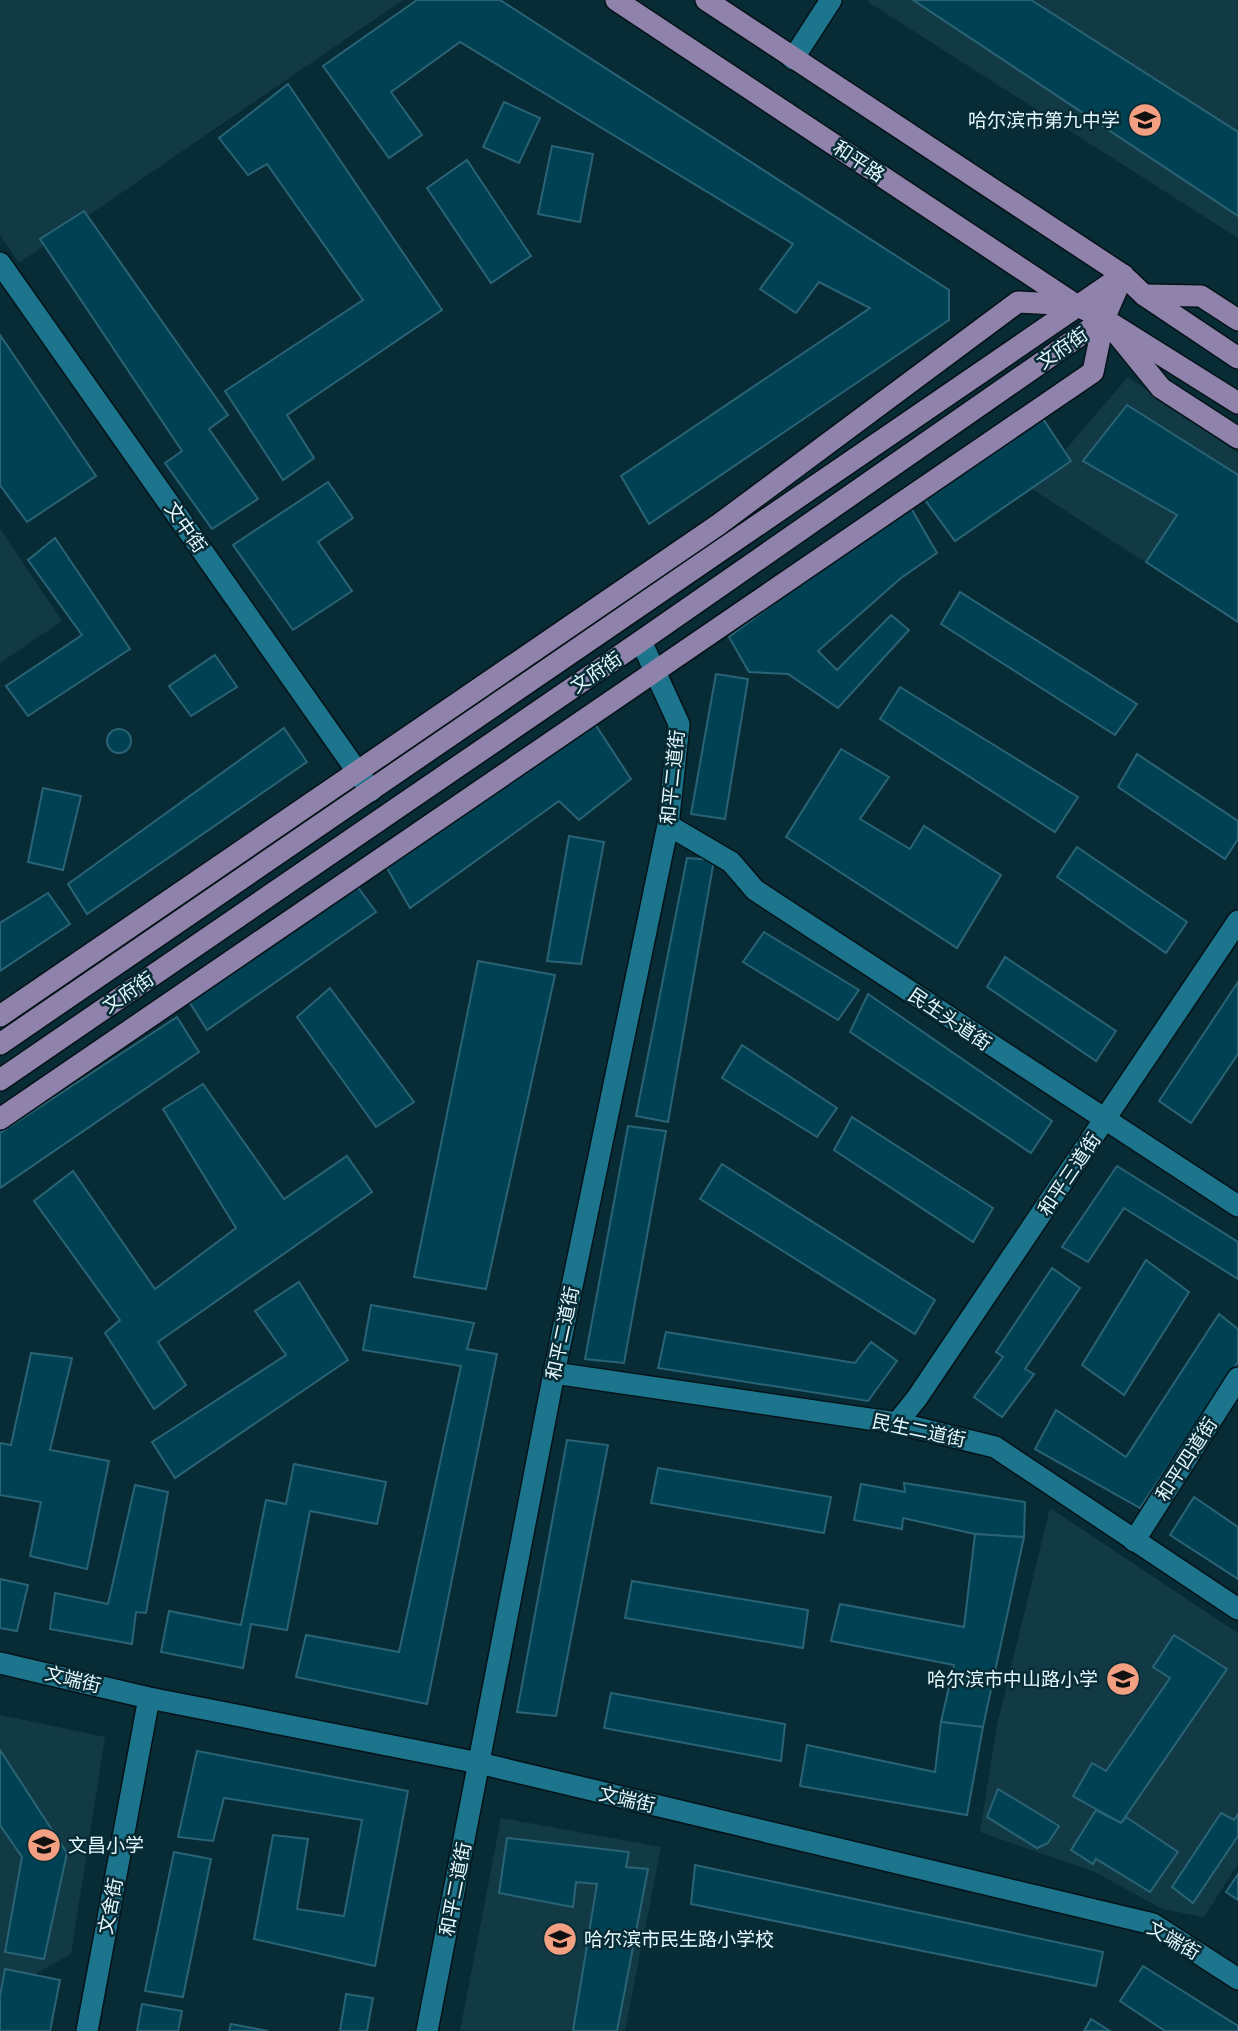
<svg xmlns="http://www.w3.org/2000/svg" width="1238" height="2031" font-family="Poppins,'Noto Sans SC',sans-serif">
<rect width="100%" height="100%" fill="#082c36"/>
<g fill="#123a45">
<path d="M 0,0 L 403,0 L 19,263 L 0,235 Z"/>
<path d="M 869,0 L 1238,0 L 1238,238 L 868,2 Z"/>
<path d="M 1128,377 L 1238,453 L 1238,622 L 1032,489 Z"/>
<path d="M 0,529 L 62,621 L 0,663 Z"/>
<path d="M 1050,1508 L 1238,1633 L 1238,1864 L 1204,1917 L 1162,1909 L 1095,1872 L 980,1832 L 997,1725 Z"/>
<path d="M 0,1715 L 105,1737 L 71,1954 L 0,1993 Z"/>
<path d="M 501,1818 L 661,1847 L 625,2031 L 460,2031 Z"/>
</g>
<g fill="#004253" stroke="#2a6375" stroke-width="2">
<path d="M 417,0 L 500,0 L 949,290 L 949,320 L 649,524 L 621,476 L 870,308 L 819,282 L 796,313 L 760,289 L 793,244 L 460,42 L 391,92 L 422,135 L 389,158 L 323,66 Z"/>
<path d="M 913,0 L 1031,0 L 1238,132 L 1238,216 Z"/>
<path d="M 288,84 L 442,310 L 287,415 L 314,458 L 283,480 L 225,391 L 363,300 L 267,164 L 248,175 L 219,138 Z"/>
<path d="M 504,102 L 540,118 L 519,163 L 483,147 Z"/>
<path d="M 552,146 L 593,154 L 580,222 L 538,214 Z"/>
<path d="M 467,160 L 531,256 L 491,283 L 427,188 Z"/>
<path d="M 84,211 L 228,415 L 209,429 L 258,499 L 212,529 L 165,463 L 182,451 L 40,239 Z"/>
<path d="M 0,335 L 96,476 L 27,522 L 0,485 Z"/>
<path d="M 1127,405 L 1238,475 L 1238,622 L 1146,562 L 1177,515 L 1083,461 Z"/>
<path d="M 1043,419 L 1071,461 L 955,541 L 925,500 Z"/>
<path d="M 328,482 L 353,518 L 318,542 L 352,591 L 293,630 L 233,545 Z"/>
<path d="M 908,503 L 937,553 L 901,578 L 818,651 L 837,670 L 891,615 L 909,630 L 838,708 L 788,674 L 749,672 L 729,637 Z"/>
<path d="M 55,538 L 130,649 L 28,716 L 6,686 L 82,635 L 28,560 Z"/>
<path d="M 960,592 L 1137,704 L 1115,735 L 941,624 Z"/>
<path d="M 215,655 L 237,687 L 191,716 L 169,686 Z"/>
<path d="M 716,674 L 748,679 L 725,819 L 691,814 Z"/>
<path d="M 900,687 L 1078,797 L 1055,832 L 880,719 Z"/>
<path d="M 595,724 L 631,779 L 579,820 L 559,801 L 410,908 L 387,868 Z"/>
<path d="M 284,728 L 307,762 L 87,914 L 68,884 Z"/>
<circle cx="119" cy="741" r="12"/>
<path d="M 841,749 L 889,777 L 860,819 L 910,849 L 924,826 L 1001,875 L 957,948 L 786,837 Z"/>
<path d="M 1137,754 L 1238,821 L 1238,839 L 1225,859 L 1118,787 Z"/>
<path d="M 43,788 L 81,796 L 63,870 L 28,862 Z"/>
<path d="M 569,836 L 604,842 L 581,964 L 547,961 Z"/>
<path d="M 1077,847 L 1187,922 L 1166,953 L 1057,877 Z"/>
<path d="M 687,858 L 714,860 L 668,1122 L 636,1116 Z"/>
<path d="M 357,886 L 376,912 L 207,1030 L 188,1000 Z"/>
<path d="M 48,893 L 70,924 L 0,971 L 0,923 Z"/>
<path d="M 764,932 L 859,990 L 838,1020 L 743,962 Z"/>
<path d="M 1005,957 L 1116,1031 L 1096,1061 L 987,987 Z"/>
<path d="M 478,961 L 555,975 L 486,1289 L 414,1277 Z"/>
<path d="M 1238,982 L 1238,1054 L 1191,1123 L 1159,1101 Z"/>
<path d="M 330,988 L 414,1102 L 376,1127 L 297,1017 Z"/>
<path d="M 868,994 L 1052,1121 L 1031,1153 L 850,1032 Z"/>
<path d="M 177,1017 L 199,1052 L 0,1188 L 0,1133 Z"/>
<path d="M 742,1045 L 837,1108 L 817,1137 L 722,1078 Z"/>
<path d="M 203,1084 L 284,1199 L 347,1156 L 372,1192 L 158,1342 L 186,1385 L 154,1409 L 105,1333 L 120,1320 L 34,1201 L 73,1171 L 155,1289 L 236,1228 L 163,1109 Z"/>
<path d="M 852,1117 L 993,1208 L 973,1242 L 834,1150 Z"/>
<path d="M 628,1126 L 666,1131 L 624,1363 L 585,1359 Z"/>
<path d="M 722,1164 L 935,1300 L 915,1334 L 700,1199 Z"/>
<path d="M 1117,1166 L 1238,1242 L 1238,1279 L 1124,1208 L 1088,1262 L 1062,1247 Z"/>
<path d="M 1146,1260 L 1189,1292 L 1124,1395 L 1082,1365 Z"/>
<path d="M 1052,1268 L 1080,1288 L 1025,1369 L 1034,1374 L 1002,1417 L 974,1397 L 1003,1357 L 996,1352 Z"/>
<path d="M 299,1282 L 348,1360 L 175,1478 L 152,1442 L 286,1355 L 255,1311 Z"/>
<path d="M 371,1305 L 474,1323 L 467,1349 L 497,1354 L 427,1704 L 296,1677 L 306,1635 L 399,1652 L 461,1366 L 363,1350 Z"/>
<path d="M 1219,1314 L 1238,1329 L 1238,1362 L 1140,1508 L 1035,1449 L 1056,1410 L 1126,1457 Z"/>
<path d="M 666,1332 L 855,1363 L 871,1342 L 897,1361 L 868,1401 L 658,1368 Z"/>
<path d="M 31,1353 L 72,1358 L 50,1450 L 109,1461 L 87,1569 L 30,1556 L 41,1502 L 0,1495 L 0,1443 L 11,1445 Z"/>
<path d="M 567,1440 L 608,1445 L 556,1716 L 517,1712 Z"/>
<path d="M 294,1464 L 386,1482 L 377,1524 L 310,1511 L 287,1630 L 251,1624 L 243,1668 L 161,1652 L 169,1611 L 241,1625 L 266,1500 L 286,1504 Z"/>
<path d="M 658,1468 L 831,1497 L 824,1533 L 651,1503 Z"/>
<path d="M 904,1483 L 1025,1502 L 1024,1537 L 975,1534 L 903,1518 L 902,1529 L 854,1520 L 861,1484 L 905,1492 Z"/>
<path d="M 135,1485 L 168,1492 L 146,1613 L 136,1612 L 132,1644 L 50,1629 L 55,1593 L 108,1604 Z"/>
<path d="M 1194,1497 L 1238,1527 L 1238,1579 L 1170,1535 Z"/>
<path d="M 975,1534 L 1024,1537 L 983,1727 L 941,1722 L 954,1665 L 831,1641 L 840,1604 L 964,1627 Z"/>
<path d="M 0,1579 L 28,1585 L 17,1631 L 0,1628 Z"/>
<path d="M 632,1581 L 808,1610 L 803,1648 L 625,1618 Z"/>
<path d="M 1174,1635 L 1227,1669 L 1121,1823 L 1073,1796 L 1092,1763 L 1106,1771 L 1170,1678 L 1153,1667 Z"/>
<path d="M 611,1693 L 785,1724 L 781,1761 L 604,1728 Z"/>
<path d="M 941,1722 L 983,1727 L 967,1815 L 800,1786 L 807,1745 L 935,1772 Z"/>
<path d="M 0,1750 L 67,1853 L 44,1959 L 5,1952 L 22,1857 L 0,1825 Z"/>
<path d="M 197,1751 L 408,1791 L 375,1966 L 254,1939 L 273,1835 L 308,1839 L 297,1909 L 344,1916 L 362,1820 L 224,1798 L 213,1841 L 178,1837 Z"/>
<path d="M 998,1789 L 1059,1826 L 1048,1843 L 1037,1848 L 987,1817 Z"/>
<path d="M 1096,1810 L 1121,1823 L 1126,1817 L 1178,1852 L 1150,1892 L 1096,1859 L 1093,1864 L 1071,1850 Z"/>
<path d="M 1221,1813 L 1234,1820 L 1238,1814 L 1238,1836 L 1193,1903 L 1172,1887 Z"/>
<path d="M 507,1838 L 629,1852 L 626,1867 L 648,1869 L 617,2031 L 573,2031 L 597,1884 L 576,1882 L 573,1907 L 499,1893 Z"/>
<path d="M 174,1852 L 211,1859 L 183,1997 L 145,1991 Z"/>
<path d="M 695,1865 L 1103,1952 L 1096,1986 L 691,1904 Z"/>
<path d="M 1238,1874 L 1238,1900 L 1226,1892 Z"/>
<path d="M 1143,1966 L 1238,2026 L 1238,2031 L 1165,2031 L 1120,2001 Z"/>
<path d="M 5,1969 L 60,1980 L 50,2031 L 0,2031 L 0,1996 Z"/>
<path d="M 346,1994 L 373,1998 L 367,2031 L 340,2031 Z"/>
<path d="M 142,2004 L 182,2011 L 178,2031 L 137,2031 Z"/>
<path d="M 1091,2019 L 1110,2031 L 1084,2031 Z"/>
<path d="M 231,2024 L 268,2031 L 229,2031 Z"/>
</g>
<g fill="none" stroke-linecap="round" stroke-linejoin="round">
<g stroke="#051217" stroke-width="24">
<g id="street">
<path d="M 793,59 L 831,0"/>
<path d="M 668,825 L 731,862 L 755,890 L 1238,1206"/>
<path d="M 897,1423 L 917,1398 L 1238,921"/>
<path d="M 1134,1541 L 1238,1378"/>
</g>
</g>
<g stroke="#051217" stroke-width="24">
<g id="secondary">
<path d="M 0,263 L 371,791"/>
<path d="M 554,1373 L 897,1423 L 995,1447 L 1238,1609"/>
<path d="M 0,1663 L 149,1698 L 479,1763 L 1153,1924 L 1238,1979"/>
<path d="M 87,2031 L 149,1698"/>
<path d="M 427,2031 L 554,1373 L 668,825 L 679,724 L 641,641"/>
</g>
</g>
<g stroke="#051217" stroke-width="24">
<g id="primary">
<path d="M 616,0 L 1076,305 L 1104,319 L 1238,403"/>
<path d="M 706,0 L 1123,275 L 1144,295 L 1238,358"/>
<path d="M 1144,295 L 1201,296 L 1238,320"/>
<path d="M 1117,334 L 1161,388 L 1238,438"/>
<path d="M 0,1016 L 718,525 L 1018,302 L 1076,305"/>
<path d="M 0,1044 L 1123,275"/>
<path d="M 0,1080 L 641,641 L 1104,319 L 1123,275"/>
<path d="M 0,1119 L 1093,372 L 1104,319"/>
</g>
</g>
<use href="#street" stroke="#1c758d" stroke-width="21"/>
<use href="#secondary" stroke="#1c758d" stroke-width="21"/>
<use href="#primary" stroke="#8f82ab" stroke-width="21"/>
</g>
<defs>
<g id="school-disc" transform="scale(1.75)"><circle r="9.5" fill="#f2a081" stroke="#082c36"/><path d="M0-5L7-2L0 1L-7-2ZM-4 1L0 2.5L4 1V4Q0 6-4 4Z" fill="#111"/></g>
</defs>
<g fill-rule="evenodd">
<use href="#school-disc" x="1145" y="120"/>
<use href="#school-disc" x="1123" y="1679"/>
<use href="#school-disc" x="44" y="1845"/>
<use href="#school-disc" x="560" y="1939"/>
</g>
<g text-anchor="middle" stroke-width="5" stroke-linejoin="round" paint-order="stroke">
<g font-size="19" fill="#e5f8fe" stroke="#082c36" text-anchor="end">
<text x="1120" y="127">哈尔滨市第九中学</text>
<text x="1098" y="1686">哈尔滨市中山路小学</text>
<text x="68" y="1852" text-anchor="start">文昌小学</text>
<text x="584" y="1946" text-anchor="start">哈尔滨市民生路小学校</text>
</g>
<g font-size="19" fill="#e5f8fe" stroke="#082c36">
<text transform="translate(859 161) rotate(34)" y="7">和平路</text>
<text transform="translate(1062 348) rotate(-35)" y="7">文府街</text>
<text transform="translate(186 527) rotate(55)" y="7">文中街</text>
<text transform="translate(596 672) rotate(-34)" y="7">文府街</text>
<text transform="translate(672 777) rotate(-84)" y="7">和平二道街</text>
<text transform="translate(128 992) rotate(-34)" y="7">文府街</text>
<text transform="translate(950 1019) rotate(34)" y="7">民生头道街</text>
<text transform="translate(1069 1174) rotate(-56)" y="7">和平三道街</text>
<text transform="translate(562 1333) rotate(-78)" y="7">和平二道街</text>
<text transform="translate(919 1430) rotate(12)" y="7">民生二道街</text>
<text transform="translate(1186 1459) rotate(-57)" y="7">和平四道街</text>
<text transform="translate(73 1679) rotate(14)" y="7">文端街</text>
<text transform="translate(627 1799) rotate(13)" y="7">文端街</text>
<text transform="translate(455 1889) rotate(-79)" y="7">和平二道街</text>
<text transform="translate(110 1906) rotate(-79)" y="7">文舍街</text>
<text transform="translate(1174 1940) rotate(30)" y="7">文端街</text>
</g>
</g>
</svg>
